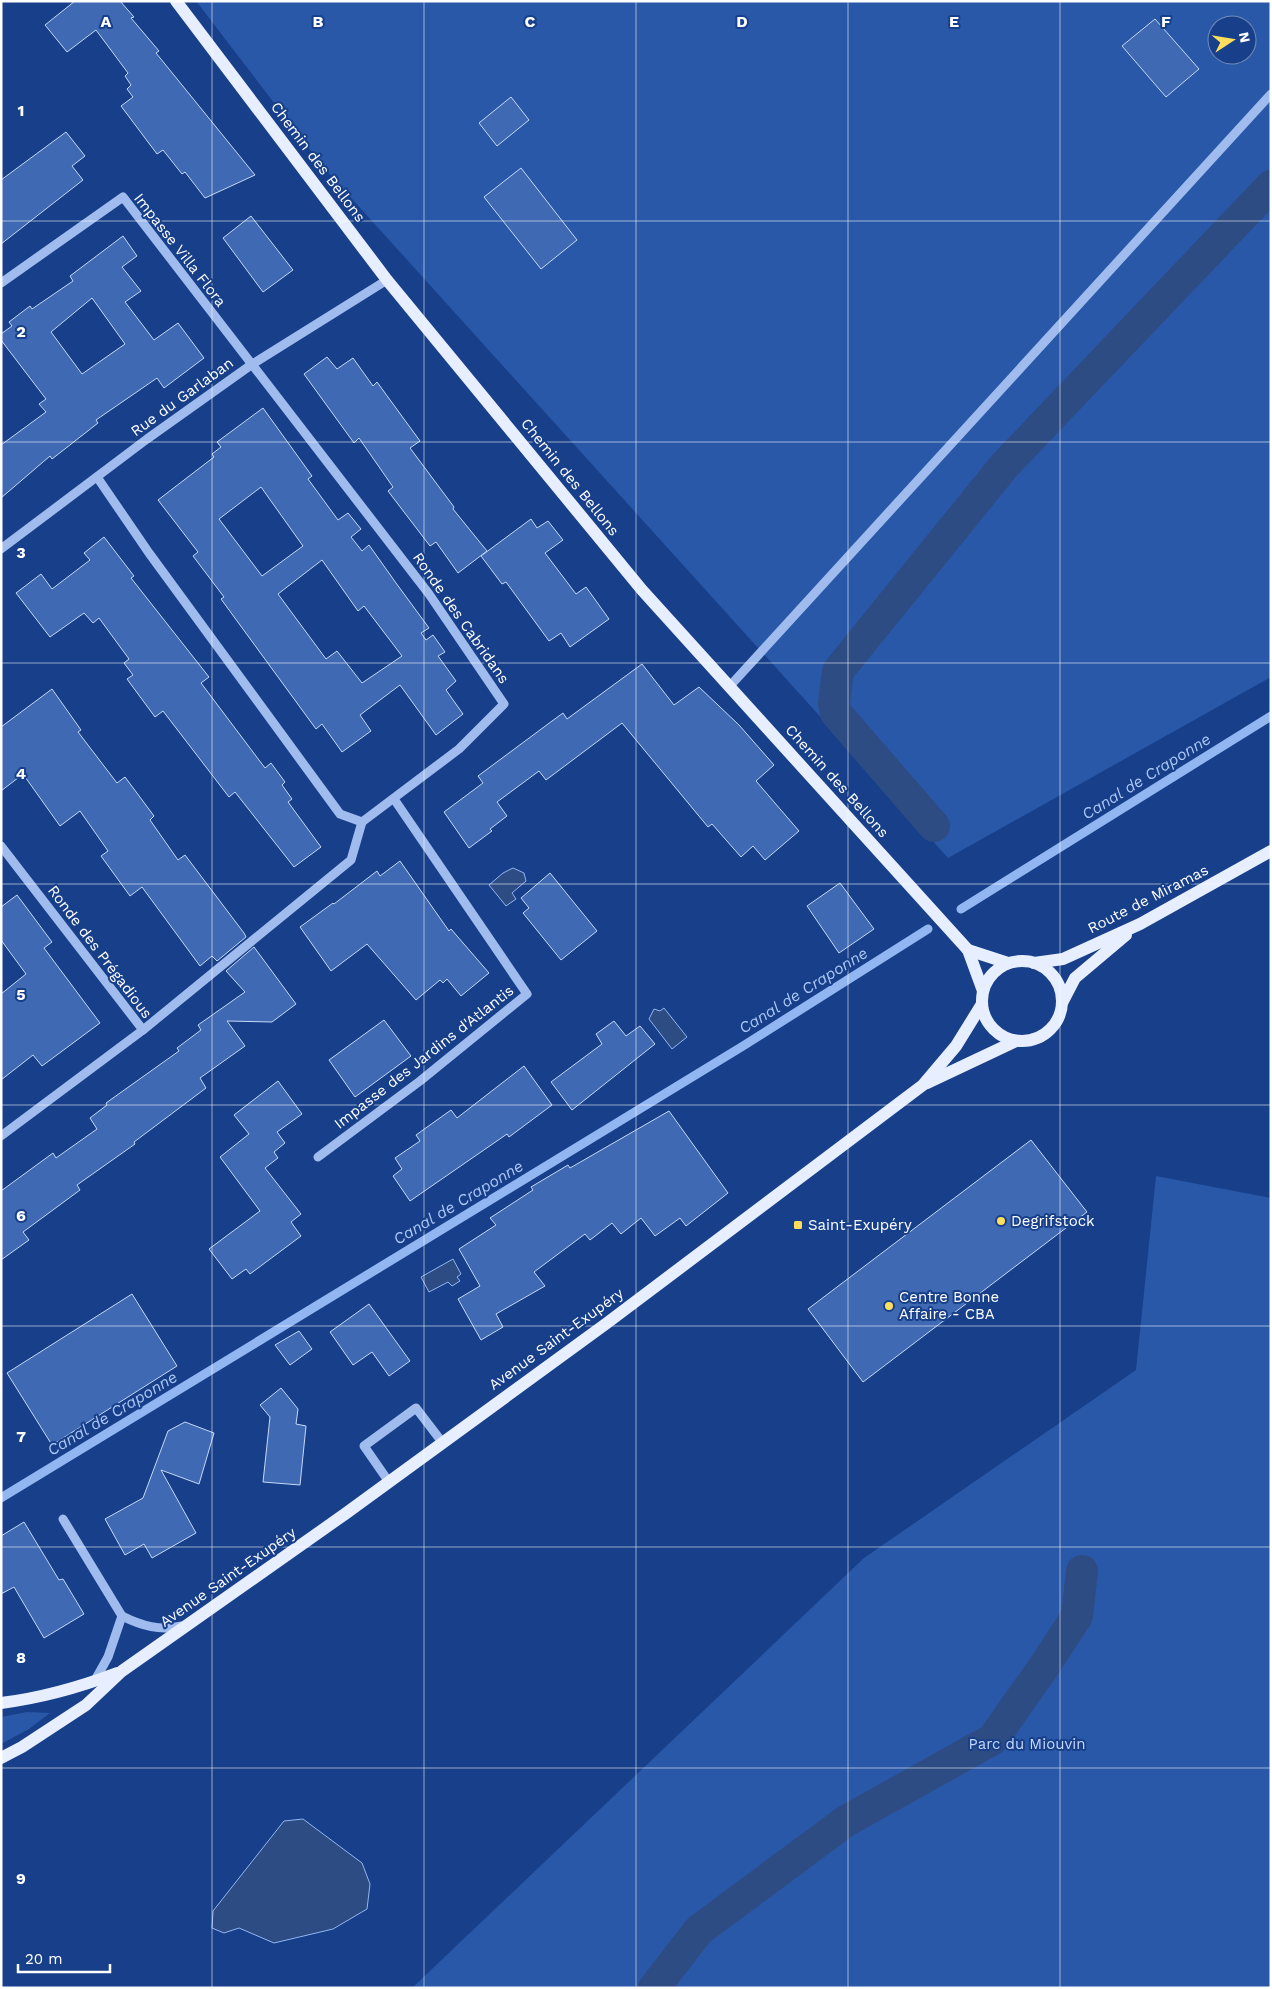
<svg xmlns="http://www.w3.org/2000/svg" width="1272" height="1989" font-family="'Work Sans',sans-serif">
<rect width="100%" height="100%" fill="#173f8a"/>
<g fill="#2958a8" fill-rule="evenodd">
<path d="M 196,1 L 1271,1 L 1271,677 L 948,858 L 324,168 ZM 1217,25 L 1247,25 L 1247,55 L 1217,55 Z"/>
<path d="M 1156,1176 L 1271,1198 L 1271,1988 L 412,1988 L 864,1558 L 1136,1370 Z"/>
<path d="M 27,1712 L 50,1713 L 29,1729 L 1,1744 L 1,1717 Z"/>
</g>
<g fill="#2e4c84" stroke="#92b6f1">
<path d="M 513,868 L 524,873 L 526,881 L 512,893 L 516,899 L 506,906 L 489,885 L 503,873 Z"/>
<path d="M 664,1008 L 687,1037 L 672,1049 L 649,1019 L 654,1009 L 660,1011 Z"/>
<path d="M 453,1259 L 461,1274 L 457,1277 L 460,1281 L 452,1286 L 448,1282 L 429,1292 L 421,1277 Z"/>
<path d="M 303,1819 L 362,1863 L 370,1884 L 367,1909 L 333,1929 L 274,1943 L 239,1928 L 224,1933 L 212,1928 L 213,1911 L 284,1821 Z"/>
</g>
<g fill="none" stroke-linecap="round" stroke-linejoin="round">
<g stroke="#92b6f1" stroke-width="9">
<path d="M 961,909 L 1271,716"/>
<path d="M 1,1498 L 743,1046 L 928,929"/>
</g>
<g stroke="#2e4c84" stroke-width="32">
<path d="M 934,826 L 836,713 L 834,703 L 838,671 L 1004,466 L 1271,186"/>
<path d="M 654,1988 L 699,1930 L 846,1821 L 993,1739 L 1045,1665 L 1077,1616 L 1082,1571"/>
</g>
</g>
<g fill="#3f69b2" stroke="#c5d9fa" fill-rule="evenodd">
<path d="M 75,1 L 120,1 L 134,17 L 131,18 L 159,51 L 156,53 L 255,175 L 205,198 L 185,172 L 182,174 L 163,150 L 157,154 L 121,106 L 133,97 L 127,89 L 131,85 L 125,76 L 128,73 L 96,30 L 67,52 L 45,25 Z"/>
<path d="M 1155,19 L 1199,69 L 1166,97 L 1122,46 Z"/>
<path d="M 511,97 L 529,120 L 497,146 L 479,123 Z"/>
<path d="M 66,132 L 85,156 L 72,166 L 83,180 L 1,244 L 1,180 Z"/>
<path d="M 521,168 L 577,240 L 541,269 L 484,197 Z"/>
<path d="M 251,216 L 293,270 L 263,292 L 223,238 Z"/>
<path d="M 123,236 L 137,256 L 122,267 L 141,291 L 125,302 L 154,340 L 178,323 L 204,358 L 164,388 L 157,378 L 96,420 L 98,423 L 52,459 L 50,456 L 1,498 L 1,445 L 46,412 L 39,404 L 46,399 L 1,340 L 1,334 L 12,326 L 9,322 L 30,306 L 32,309 L 73,281 L 70,276 ZM 92,298 L 125,344 L 82,374 L 51,332 Z"/>
<path d="M 327,357 L 337,369 L 353,358 L 373,386 L 377,382 L 420,441 L 410,448 L 454,507 L 453,509 L 487,551 L 458,573 L 436,542 L 430,546 L 388,491 L 393,487 L 359,438 L 354,443 L 304,374 Z"/>
<path d="M 263,408 L 312,476 L 308,479 L 338,520 L 348,513 L 361,529 L 351,537 L 362,551 L 369,545 L 396,583 L 429,628 L 421,633 L 426,640 L 433,635 L 445,652 L 438,656 L 456,681 L 446,690 L 463,714 L 436,735 L 400,685 L 360,715 L 371,731 L 342,752 L 322,724 L 316,729 L 221,599 L 224,597 L 193,556 L 198,552 L 158,500 L 214,457 L 212,454 L 221,447 L 217,442 ZM 261,487 L 303,546 L 262,576 L 219,519 ZM 322,560 L 358,611 L 364,606 L 402,656 L 362,683 L 337,651 L 326,659 L 278,594 Z"/>
<path d="M 531,519 L 537,528 L 548,521 L 563,540 L 545,553 L 576,594 L 586,587 L 609,619 L 570,647 L 561,633 L 549,641 L 506,582 L 502,584 L 481,556 Z"/>
<path d="M 104,537 L 134,576 L 131,578 L 209,677 L 201,683 L 265,768 L 271,763 L 285,782 L 282,785 L 292,799 L 288,802 L 321,847 L 294,867 L 235,792 L 229,797 L 163,711 L 155,717 L 127,679 L 133,675 L 124,663 L 129,659 L 99,618 L 93,623 L 84,613 L 50,637 L 16,593 L 41,574 L 52,589 L 90,560 L 84,553 Z"/>
<path d="M 642,664 L 674,705 L 699,687 L 739,725 L 774,765 L 756,781 L 799,831 L 765,860 L 753,846 L 741,857 L 712,824 L 708,827 L 622,723 L 546,780 L 539,771 L 497,802 L 507,816 L 490,829 L 492,831 L 469,848 L 444,812 L 483,783 L 478,776 L 548,724 L 563,713 L 567,719 Z"/>
<path d="M 52,689 L 81,730 L 78,732 L 117,783 L 125,777 L 154,816 L 150,820 L 178,860 L 185,855 L 244,933 L 246,937 L 217,961 L 212,956 L 200,966 L 142,887 L 130,896 L 101,856 L 108,851 L 80,811 L 60,826 L 23,774 L 1,791 L 1,727 Z"/>
<path d="M 400,861 L 449,931 L 451,929 L 489,973 L 461,996 L 447,979 L 443,983 L 440,980 L 416,1000 L 367,944 L 331,971 L 300,927 L 333,903 L 334,904 L 377,871 L 380,876 Z"/>
<path d="M 550,873 L 597,931 L 561,960 L 523,913 L 529,908 L 521,898 Z"/>
<path d="M 840,883 L 874,929 L 839,953 L 807,906 Z"/>
<path d="M 17,895 L 52,942 L 44,948 L 100,1023 L 42,1066 L 33,1055 L 1,1080 L 1,994 L 26,974 L 1,940 L 1,907 Z"/>
<path d="M 254,947 L 296,1004 L 272,1022 L 227,1021 L 245,1046 L 200,1078 L 206,1088 L 134,1142 L 135,1144 L 77,1185 L 80,1190 L 23,1232 L 29,1240 L 1,1260 L 1,1191 L 53,1153 L 56,1158 L 97,1129 L 90,1118 L 107,1105 L 106,1103 L 179,1051 L 177,1048 L 201,1030 L 198,1025 L 245,992 L 226,971 Z"/>
<path d="M 384,1020 L 411,1056 L 355,1097 L 329,1060 Z"/>
<path d="M 614,1021 L 626,1036 L 640,1026 L 655,1044 L 572,1110 L 551,1082 L 602,1044 L 596,1034 Z"/>
<path d="M 524,1066 L 552,1105 L 509,1137 L 507,1134 L 410,1201 L 393,1176 L 402,1169 L 395,1158 L 420,1141 L 416,1135 L 451,1110 L 457,1118 Z"/>
<path d="M 278,1081 L 302,1114 L 277,1132 L 285,1143 L 274,1152 L 278,1158 L 265,1168 L 301,1214 L 291,1222 L 301,1236 L 250,1274 L 246,1269 L 232,1279 L 209,1249 L 260,1211 L 220,1157 L 249,1134 L 234,1115 Z"/>
<path d="M 669,1111 L 728,1193 L 686,1226 L 680,1218 L 655,1236 L 641,1218 L 621,1234 L 612,1223 L 590,1240 L 585,1234 L 534,1272 L 545,1286 L 496,1314 L 503,1327 L 481,1340 L 458,1299 L 480,1286 L 459,1249 L 496,1225 L 490,1218 L 533,1190 L 531,1187 L 568,1165 L 570,1168 Z"/>
<path d="M 1031,1140 L 1087,1212 L 863,1382 L 808,1309 Z"/>
<path d="M 132,1294 L 177,1366 L 52,1445 L 7,1373 Z"/>
<path d="M 369,1304 L 410,1361 L 389,1376 L 372,1352 L 353,1365 L 330,1332 Z"/>
<path d="M 299,1331 L 312,1349 L 290,1365 L 275,1345 Z"/>
<path d="M 281,1388 L 298,1409 L 296,1424 L 306,1426 L 300,1485 L 263,1482 L 270,1417 L 260,1405 Z"/>
<path d="M 185,1422 L 214,1433 L 199,1484 L 161,1470 L 196,1533 L 152,1558 L 144,1544 L 125,1555 L 105,1519 L 143,1498 L 168,1431 Z"/>
<path d="M 24,1522 L 59,1580 L 63,1579 L 84,1614 L 44,1638 L 14,1587 L 1,1594 L 1,1536 Z"/>
</g>
<g fill="none" stroke-linecap="round" stroke-linejoin="round">
<g stroke="#a0bcee" stroke-width="9">
<path d="M 1,283 L 123,197 L 429,594 L 504,704 L 459,749 L 362,822 L 340,814 L 149,553 L 97,477"/>
<path d="M 1,549 L 147,439 L 251,365 L 387,280"/>
<path d="M 729,687 L 1271,94"/>
<path d="M 1,846 L 143,1030 L 1,1136"/>
<path d="M 143,1030 L 351,860 L 362,822"/>
<path d="M 318,1157 L 420,1081 L 527,994 L 394,799"/>
<path d="M 389,1482 L 364,1446 L 416,1408 L 442,1442"/>
<path d="M 63,1519 L 122,1616"/>
<path d="M 94,1682 L 108,1657 L 122,1616 C 142,1626 160,1631 182,1626"/>
</g>
<g stroke="#e7eeff" stroke-width="12">
<path d="M 176,1 L 387,280 L 642,590 L 968,950 L 983,991"/>
<path d="M 968,950 L 1008,963"/>
<circle cx="1022" cy="1001" r="40"/>
<path d="M 1034,963 L 1063,959 L 1140,924 L 1271,851"/>
<path d="M 1062,1003 L 1075,978 L 1126,935"/>
<path d="M 927,1083 L 1016,1041"/>
<path d="M 1,1703 C 41,1698 80,1687 117,1673"/>
<path d="M 1,1758 L 22,1747 L 86,1705 L 122,1671 L 345,1514 L 607,1323 L 923,1085 L 956,1046 L 982,1004"/>
</g>
</g>
<path fill="none" stroke="#fff" stroke-width="1" stroke-opacity="0.55" d="M 212,1 L 212,1988M 424,1 L 424,1988M 636,1 L 636,1988M 848,1 L 848,1988M 1060,1 L 1060,1988M 1,221 L 1271,221M 1,442 L 1271,442M 1,663 L 1271,663M 1,884 L 1271,884M 1,1105 L 1271,1105M 1,1326 L 1271,1326M 1,1547 L 1271,1547M 1,1768 L 1271,1768"/>
<g fill="#ffde5d" stroke="#173f8a" stroke-width="2">
<circle cx="1001" cy="1221" r="5"/>
<rect x="793" y="1220" width="10" height="10" rx="2.5"/>
<circle cx="889" cy="1306" r="5"/>
</g>
<g text-anchor="middle" stroke-width="4" stroke-linejoin="round" paint-order="stroke">
<g font-size="15" fill="#fff" stroke="#173f8a">
<text transform="translate(318 162) rotate(53)" y="5">Chemin des Bellons</text>
<text transform="translate(180 250) rotate(52)" y="5">Impasse Villa Flora</text>
<text transform="translate(182 397) rotate(-36)" y="5">Rue du Garlaban</text>
<text transform="translate(570 477) rotate(51)" y="5">Chemin des Bellons</text>
<text transform="translate(461 618) rotate(55)" y="5">Ronde des Cabridans</text>
<text transform="translate(837 781) rotate(48)" y="5">Chemin des Bellons</text>
<text transform="translate(1148 899) rotate(-27)" y="5">Route de Miramas</text>
<text transform="translate(100 952) rotate(53)" y="5">Ronde des Prégadious</text>
<text transform="translate(424 1057) rotate(-38)" y="5">Impasse des Jardins d'Atlantis</text>
<text transform="translate(556 1339) rotate(-36)" y="5">Avenue Saint-Exupéry</text>
<text transform="translate(228 1577) rotate(-35)" y="5">Avenue Saint-Exupéry</text>
</g>
<g font-size="15" fill="#fff" stroke="#173f8a" text-anchor="start">
<text x="1011" y="1226">Degrifstock</text>
<text x="808" y="1230">Saint-Exupéry</text>
<text x="899" y="1302">Centre Bonne<tspan x="899" dy="17">Affaire - CBA</tspan></text>
</g>
<g font-size="15" fill="#c5d9fa" stroke="#173f8a">
<text x="1027" y="1749">Parc du Miouvin</text>
</g>
<g font-size="16" font-style="italic" fill="#abc7f6" stroke="#173f8a">
<text transform="translate(1146 776) rotate(-32)" y="6">Canal de Craponne</text>
<text transform="translate(803 990) rotate(-32)" y="6">Canal de Craponne</text>
<text transform="translate(458 1202) rotate(-31)" y="6">Canal de Craponne</text>
<text transform="translate(112 1413) rotate(-31)" y="6">Canal de Craponne</text>
</g>
</g>
<g font-size="16" text-anchor="middle" font-weight="bold" fill="#fff" stroke="#173f8a" stroke-width="4" stroke-linejoin="round" paint-order="stroke">
<text x="106" y="27">A</text>
<text x="318" y="27">B</text>
<text x="530" y="27">C</text>
<text x="742" y="27">D</text>
<text x="954" y="27">E</text>
<text x="1166" y="27">F</text>
<text x="21" y="116">1</text>
<text x="21" y="337">2</text>
<text x="21" y="558">3</text>
<text x="21" y="779">4</text>
<text x="21" y="1000">5</text>
<text x="21" y="1221">6</text>
<text x="21" y="1442">7</text>
<text x="21" y="1663">8</text>
<text x="21" y="1884">9</text>
</g>
<rect width="1272" height="1989" fill="none" stroke="#ffffff" stroke-width="5"/>
<g transform="translate(1232 40) rotate(78)"><circle r="24" fill="#173f8a" stroke="#748cb9"/>
<path d="M0-4L9 19L0 12L-9 19Z" fill="#ffde5d"/>
<text y="-8" font-size="14" font-weight="bold" text-anchor="middle" fill="#ffffff">N</text>
</g>
<path d="M18 1964v8h92v-8" fill="none" stroke="#ffffff" stroke-width="2.5"/>
<text x="25" y="1964" font-size="15" fill="#ffffff" stroke="#173f8a" stroke-width="4" paint-order="stroke">20 m</text>
</svg>
